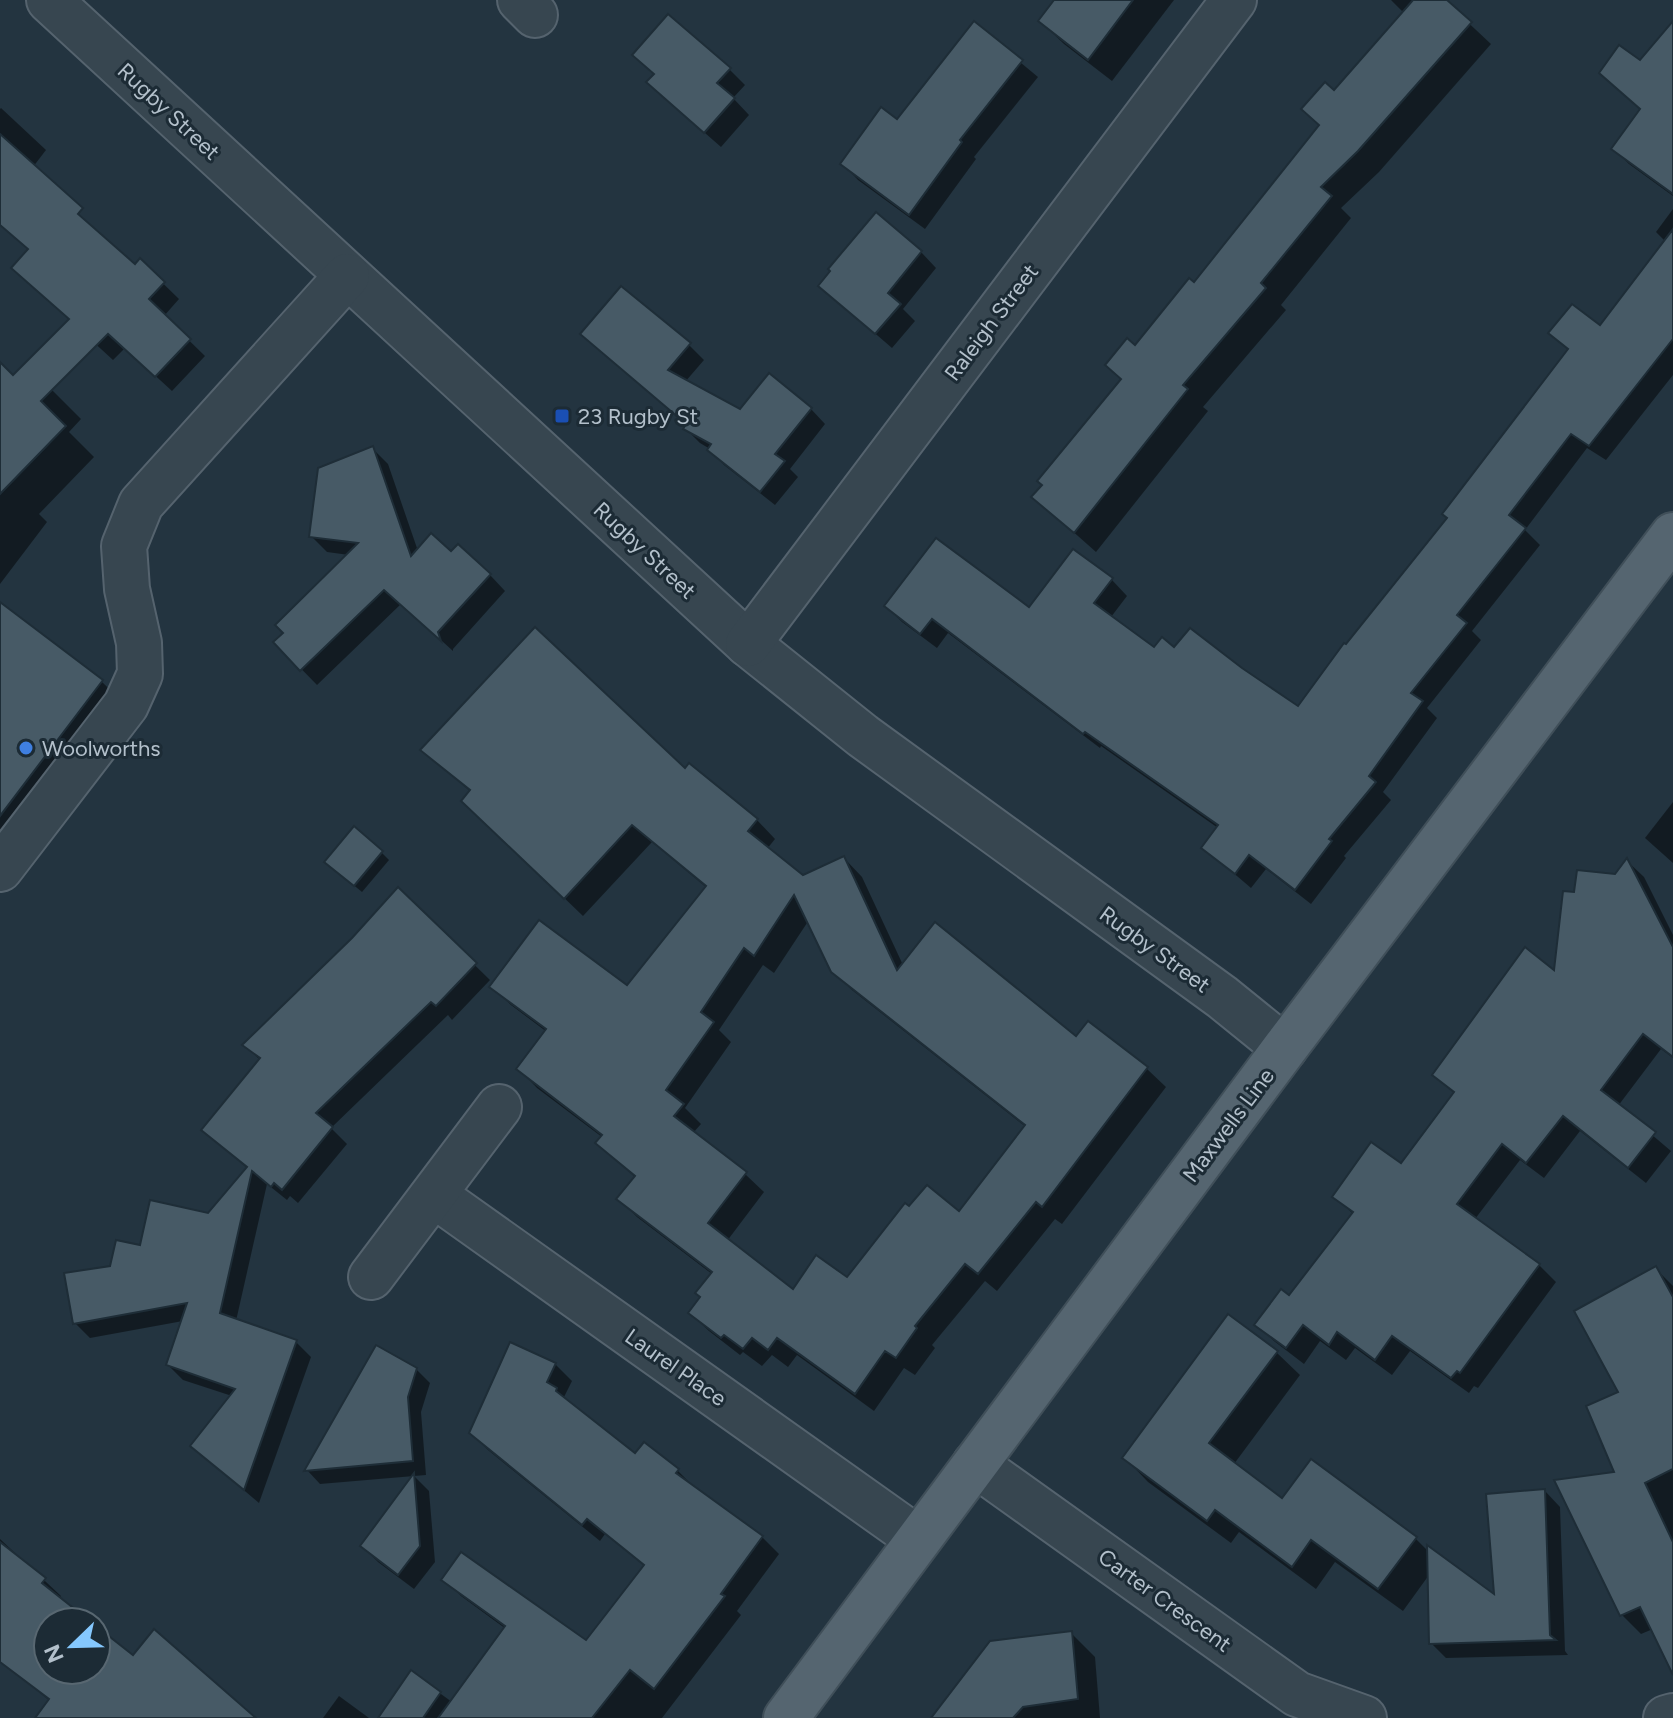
<svg xmlns="http://www.w3.org/2000/svg" width="1673" height="1718" font-family="Figtree,sans-serif">
<rect width="100%" height="100%" fill="#233440"/>
<g fill="#0007" fill-rule="evenodd">
<path d="M 1057,0 L 1174,0 L 1112,81 L 1064,44 L 1040,21 Z"/>
<path d="M 1391,0 L 1444,0 L 1491,44 L 1379,172 L 1341,208 L 1351,218 L 1281,305 L 1286,310 L 1203,407 L 1208,411 L 1096,552 L 1034,497 L 1123,381 L 1135,347 L 1194,284 L 1320,126 L 1334,93 L 1404,13 Z"/>
<path d="M 974,24 L 1038,77 L 974,157 L 976,159 L 925,229 L 858,180 L 843,164 L 897,121 Z"/>
<path d="M 1673,24 L 1673,196 L 1629,164 L 1614,149 L 1642,110 L 1641,62 Z"/>
<path d="M 729,69 L 745,85 L 733,98 L 749,115 L 721,147 L 665,98 Z"/>
<path d="M 1,108 L 46,150 L 0,210 L 0,109 Z"/>
<path d="M 1673,209 L 1673,375 L 1606,460 L 1587,448 L 1525,530 L 1540,545 L 1472,631 L 1481,640 L 1427,708 L 1437,718 L 1383,792 L 1391,800 L 1344,856 L 1346,858 L 1311,904 L 1266,869 L 1251,888 L 1203,847 L 1218,828 L 1101,746 L 1100,748 L 948,633 L 937,648 L 902,622 L 886,606 L 1030,610 L 1073,552 L 1112,580 L 1127,596 L 1111,617 L 1155,649 L 1175,650 L 1240,670 L 1299,708 L 1449,518 L 1569,351 L 1551,333 L 1600,328 L 1666,242 L 1656,232 Z"/>
<path d="M 921,252 L 936,268 L 903,309 L 915,321 L 892,348 L 820,286 Z"/>
<path d="M 140,261 L 179,299 L 164,316 L 205,356 L 172,391 L 125,348 L 113,360 L 30,284 L 135,266 Z"/>
<path d="M 689,345 L 704,360 L 685,382 L 740,412 L 811,409 L 825,424 L 790,469 L 798,477 L 775,505 L 724,465 L 710,449 L 700,443 L 685,428 L 687,425 L 598,349 Z"/>
<path d="M 52,390 L 81,419 L 69,432 L 94,457 L 39,514 L 47,522 L 0,584 L 0,391 Z"/>
<path d="M 372,448 L 388,464 L 418,551 L 451,554 L 490,575 L 505,591 L 453,649 L 453,651 L 401,604 L 317,685 L 276,643 L 349,555 L 327,552 L 311,536 Z"/>
<path d="M 0,604 L 102,682 L 132,711 L 0,884 Z"/>
<path d="M 423,750 L 685,771 L 757,820 L 775,839 L 767,849 L 803,877 L 844,858 L 862,877 L 903,965 L 1077,1039 L 1088,1024 L 1147,1069 L 1166,1087 L 1062,1224 L 1055,1219 L 997,1291 L 985,1281 L 932,1345 L 935,1348 L 915,1375 L 904,1368 L 874,1411 L 797,1355 L 788,1367 L 772,1355 L 762,1366 L 743,1352 L 740,1355 L 709,1331 L 690,1313 L 702,1298 L 712,1274 L 637,1217 L 619,1199 L 636,1178 L 598,1143 L 602,1137 L 537,1088 L 519,1069 L 547,1032 L 511,1005 L 492,987 L 627,988 L 707,888 L 652,842 L 583,916 L 482,819 L 471,792 ZM 809,920 L 833,970 L 852,990 L 1026,1127 L 960,1214 L 847,1280 L 793,1292 L 727,1241 L 764,1192 L 745,1174 L 693,1133 L 701,1124 L 685,1108 L 731,1042 L 719,1030 L 763,965 L 774,973 Z"/>
<path d="M 1673,802 L 1673,863 L 1645,838 Z"/>
<path d="M 381,852 L 389,860 L 362,892 L 334,869 Z"/>
<path d="M 1627,861 L 1644,877 L 1673,935 L 1673,1058 L 1661,1049 L 1618,1106 L 1671,1151 L 1646,1183 L 1580,1131 L 1544,1178 L 1520,1160 L 1475,1219 L 1539,1265 L 1556,1282 L 1478,1388 L 1474,1386 L 1469,1393 L 1410,1351 L 1392,1375 L 1355,1348 L 1346,1360 L 1320,1341 L 1304,1364 L 1274,1341 L 1257,1325 L 1290,1298 L 1353,1214 L 1335,1196 L 1401,1166 L 1455,1094 L 1434,1075 L 1556,973 L 1576,895 L 1616,876 Z"/>
<path d="M 398,890 L 490,980 L 452,1020 L 448,1015 L 331,1128 L 347,1144 L 298,1203 L 290,1196 L 287,1200 L 267,1184 L 236,1321 L 296,1342 L 311,1357 L 259,1503 L 192,1446 L 232,1396 L 183,1380 L 168,1365 L 183,1321 L 90,1338 L 75,1323 L 112,1267 L 141,1248 L 209,1216 L 248,1169 L 204,1129 L 260,1060 L 245,1045 L 353,940 Z"/>
<path d="M 1655,1268 L 1673,1286 L 1673,1651 L 1653,1629 L 1641,1634 L 1622,1615 L 1557,1482 L 1617,1474 L 1621,1393 Z"/>
<path d="M 1276,1352 L 1300,1375 L 1234,1464 L 1282,1501 L 1311,1462 L 1416,1539 L 1429,1552 L 1497,1599 L 1545,1491 L 1560,1507 L 1565,1651 L 1568,1655 L 1446,1658 L 1431,1643 L 1429,1575 L 1403,1611 L 1335,1562 L 1316,1589 L 1239,1532 L 1231,1543 L 1148,1482 L 1125,1458 Z"/>
<path d="M 555,1364 L 572,1381 L 564,1397 L 573,1406 L 635,1456 L 644,1445 L 678,1471 L 695,1488 L 762,1537 L 779,1554 L 737,1611 L 741,1615 L 662,1718 L 380,1718 L 412,1673 L 452,1702 L 506,1629 L 461,1596 L 444,1579 L 586,1643 L 645,1566 L 605,1534 L 600,1541 L 488,1450 L 471,1433 Z"/>
<path d="M 416,1369 L 430,1383 L 421,1412 L 426,1475 L 320,1484 L 307,1470 Z"/>
<path d="M 414,1476 L 429,1491 L 435,1562 L 414,1589 L 378,1562 L 362,1546 Z"/>
<path d="M 0,1539 L 61,1596 L 59,1599 L 88,1622 L 48,1622 L 48,1670 L 96,1670 L 96,1628 L 134,1658 L 253,1718 L 47,1718 L 50,1701 L 0,1660 Z"/>
<path d="M 1071,1633 L 1095,1657 L 1100,1718 L 933,1718 Z"/>
<path d="M 339,1696 L 369,1718 L 323,1718 Z"/>
</g>
<g fill="#475a66" stroke="#1e2d37" stroke-width="2" fill-rule="evenodd">
<path d="M 1054,0 L 1133,0 L 1088,60 L 1038,21 Z"/>
<path d="M 1413,0 L 1447,0 L 1472,22 L 1358,151 L 1321,187 L 1332,196 L 1261,283 L 1266,288 L 1183,385 L 1188,389 L 1074,533 L 1031,497 L 1042,485 L 1037,481 L 1121,379 L 1105,365 L 1127,338 L 1135,345 L 1189,278 L 1194,282 L 1319,125 L 1301,109 L 1325,82 L 1334,90 Z"/>
<path d="M 668,14 L 731,68 L 717,83 L 735,98 L 704,133 L 646,82 L 654,74 L 632,55 Z"/>
<path d="M 974,21 L 1023,60 L 960,140 L 962,142 L 909,215 L 840,164 L 881,107 L 897,119 Z"/>
<path d="M 1673,21 L 1673,194 L 1611,149 L 1640,109 L 1599,73 L 1619,45 L 1640,60 Z"/>
<path d="M 0,134 L 83,208 L 78,214 L 135,264 L 140,258 L 165,282 L 149,299 L 191,339 L 155,377 L 108,334 L 41,401 L 66,426 L 0,494 L 0,362 L 13,375 L 69,319 L 11,268 L 28,249 L 0,225 Z"/>
<path d="M 876,212 L 922,251 L 888,293 L 901,304 L 875,334 L 818,286 L 830,271 L 828,269 Z"/>
<path d="M 1673,229 L 1673,339 L 1589,446 L 1571,434 L 1509,515 L 1526,528 L 1457,615 L 1467,623 L 1411,693 L 1423,701 L 1369,776 L 1376,782 L 1329,839 L 1332,841 L 1295,890 L 1249,855 L 1235,874 L 1201,848 L 1218,825 L 1085,732 L 1083,734 L 932,619 L 920,634 L 884,606 L 936,538 L 1029,607 L 1073,549 L 1113,578 L 1094,603 L 1154,647 L 1162,637 L 1174,647 L 1190,628 L 1242,668 L 1298,706 L 1344,643 L 1346,644 L 1447,518 L 1442,514 L 1568,349 L 1548,333 L 1572,304 L 1600,325 Z"/>
<path d="M 621,286 L 691,343 L 668,370 L 740,409 L 769,373 L 812,408 L 775,454 L 785,461 L 760,492 L 707,450 L 711,444 L 683,429 L 686,424 L 580,334 Z"/>
<path d="M 373,446 L 411,556 L 431,533 L 451,551 L 458,544 L 491,574 L 438,632 L 441,641 L 384,590 L 300,671 L 273,642 L 283,633 L 275,625 L 358,543 L 309,537 L 318,468 Z"/>
<path d="M 0,602 L 103,680 L 0,816 Z"/>
<path d="M 535,627 L 685,768 L 689,763 L 758,819 L 748,831 L 803,875 L 844,856 L 897,970 L 935,922 L 1076,1036 L 1088,1021 L 1148,1067 L 1042,1207 L 1036,1202 L 978,1274 L 965,1264 L 915,1326 L 917,1328 L 896,1358 L 885,1351 L 855,1394 L 777,1338 L 768,1350 L 752,1338 L 743,1349 L 724,1335 L 721,1338 L 688,1313 L 700,1297 L 695,1293 L 712,1272 L 616,1199 L 635,1176 L 595,1143 L 602,1135 L 516,1069 L 546,1029 L 489,987 L 539,920 L 627,985 L 706,886 L 632,825 L 564,899 L 461,801 L 470,790 L 420,750 ZM 794,895 L 831,972 L 1025,1125 L 959,1211 L 927,1185 L 909,1206 L 905,1203 L 847,1277 L 816,1255 L 793,1289 L 708,1223 L 747,1172 L 674,1116 L 684,1104 L 666,1090 L 714,1022 L 701,1012 L 744,948 L 754,956 Z"/>
<path d="M 354,826 L 383,851 L 354,886 L 324,862 Z"/>
<path d="M 1627,858 L 1673,947 L 1673,1057 L 1643,1034 L 1601,1090 L 1656,1132 L 1628,1168 L 1563,1116 L 1526,1163 L 1502,1144 L 1457,1204 L 1540,1264 L 1460,1373 L 1457,1371 L 1451,1378 L 1392,1336 L 1375,1360 L 1337,1332 L 1329,1345 L 1303,1325 L 1286,1348 L 1254,1325 L 1281,1289 L 1289,1295 L 1353,1212 L 1332,1197 L 1371,1142 L 1401,1163 L 1454,1092 L 1432,1075 L 1525,947 L 1554,970 L 1563,891 L 1574,892 L 1577,870 L 1615,874 Z"/>
<path d="M 398,887 L 477,963 L 436,1006 L 431,1002 L 316,1113 L 333,1127 L 282,1190 L 274,1183 L 271,1187 L 252,1171 L 220,1313 L 297,1340 L 244,1490 L 190,1446 L 235,1389 L 166,1365 L 187,1303 L 73,1324 L 64,1273 L 110,1266 L 116,1240 L 140,1245 L 150,1200 L 208,1213 L 247,1167 L 201,1130 L 260,1058 L 242,1045 L 352,938 Z"/>
<path d="M 1656,1266 L 1673,1297 L 1673,1469 L 1645,1483 L 1673,1542 L 1673,1675 L 1640,1607 L 1620,1616 L 1554,1480 L 1614,1472 L 1586,1406 L 1618,1392 L 1574,1311 Z"/>
<path d="M 1228,1314 L 1278,1351 L 1209,1443 L 1282,1498 L 1311,1459 L 1417,1537 L 1378,1589 L 1311,1540 L 1292,1567 L 1215,1510 L 1207,1521 L 1122,1458 Z"/>
<path d="M 510,1342 L 556,1363 L 547,1382 L 557,1388 L 556,1391 L 635,1453 L 644,1442 L 679,1469 L 676,1473 L 763,1536 L 721,1594 L 725,1596 L 654,1689 L 630,1670 L 592,1718 L 438,1718 L 505,1626 L 441,1580 L 461,1552 L 586,1640 L 644,1565 L 587,1519 L 582,1525 L 469,1433 Z"/>
<path d="M 376,1345 L 417,1368 L 408,1397 L 413,1461 L 304,1471 Z"/>
<path d="M 414,1473 L 420,1546 L 398,1575 L 360,1546 Z"/>
<path d="M 1545,1489 L 1550,1635 L 1556,1640 L 1429,1644 L 1427,1545 L 1494,1594 L 1486,1494 Z"/>
<path d="M 0,1542 L 46,1578 L 42,1583 L 91,1622 L 48,1622 L 48,1670 L 96,1670 L 96,1626 L 133,1655 L 154,1629 L 256,1718 L 35,1718 L 49,1699 L 0,1662 Z"/>
<path d="M 1072,1631 L 1078,1699 L 1023,1707 L 1013,1718 L 931,1718 L 990,1641 Z"/>
<path d="M 411,1670 L 441,1692 L 423,1718 L 378,1718 Z"/>
</g>
<g fill="none" stroke-linecap="round" stroke-linejoin="round">
<g stroke="#55636e" stroke-width="48">
<g id="minor">
<path d="M 49,0 L 748,644 L 863,736 L 1222,997 L 1285,1048"/>
<path d="M 520,0 L 535,15"/>
<path d="M 748,644 L 1234,0"/>
<path d="M 0,869 L 126,705 L 140,674 L 139,643 L 127,589 L 124,546 L 141,504 L 347,276"/>
<path d="M 434,1195 L 918,1539"/>
<path d="M 371,1277 L 499,1107"/>
<path d="M 975,1464 L 1297,1694 L 1364,1718"/>
<path d="M 1666,1718 L 1673,1716"/>
</g>
</g>
<g stroke="#404f59" stroke-width="48">
<path id="major" d="M 786,1718 L 1285,1048 L 1673,535"/>
</g>
<use href="#minor" stroke="#374650" stroke-width="44"/>
<use href="#major" stroke="#556570" stroke-width="44"/>
</g>
<rect fill="#1a4fb4" stroke="#1c2b35" stroke-width="3" x="554" y="408" width="16" height="16" rx="4"/>
<circle fill="#3f7fe0" stroke="#1c2b35" stroke-width="3" cx="26" cy="748" r="8"/>
<g text-anchor="middle" stroke-width="6" stroke-linejoin="round" paint-order="stroke">
<g font-size="22" fill="#b3c0cb" stroke="#1c2b35">
<text transform="translate(169 111) rotate(43)" y="8">Rugby Street</text>
<text transform="translate(991 322) rotate(-53)" y="8">Raleigh Street</text>
<text transform="translate(645 550) rotate(43)" y="8">Rugby Street</text>
<text transform="translate(1155 949) rotate(36)" y="8">Rugby Street</text>
<text transform="translate(1228 1125) rotate(-53)" y="8">Maxwells Line</text>
<text transform="translate(676 1367) rotate(35)" y="8">Laurel Place</text>
<text transform="translate(1165 1600) rotate(36)" y="8">Carter Crescent</text>
</g>
<g font-size="22" fill="#b3c0cb" stroke="#1c2b35" text-anchor="start">
<text x="578" y="424">23 Rugby St</text>
<text x="42" y="756">Woolworths</text>
</g>
</g>
<g transform="translate(72 1646) rotate(247)"><circle r="38" fill="#1c2b35" stroke="#586771" stroke-width="2"/>
<path d="M0-6L14 30L0 20L-14 30Z" fill="#85c8fe"/>
<text y="-12" font-size="22" font-weight="bold" text-anchor="middle" fill="#b3c0cb">N</text>
</g>
</svg>
